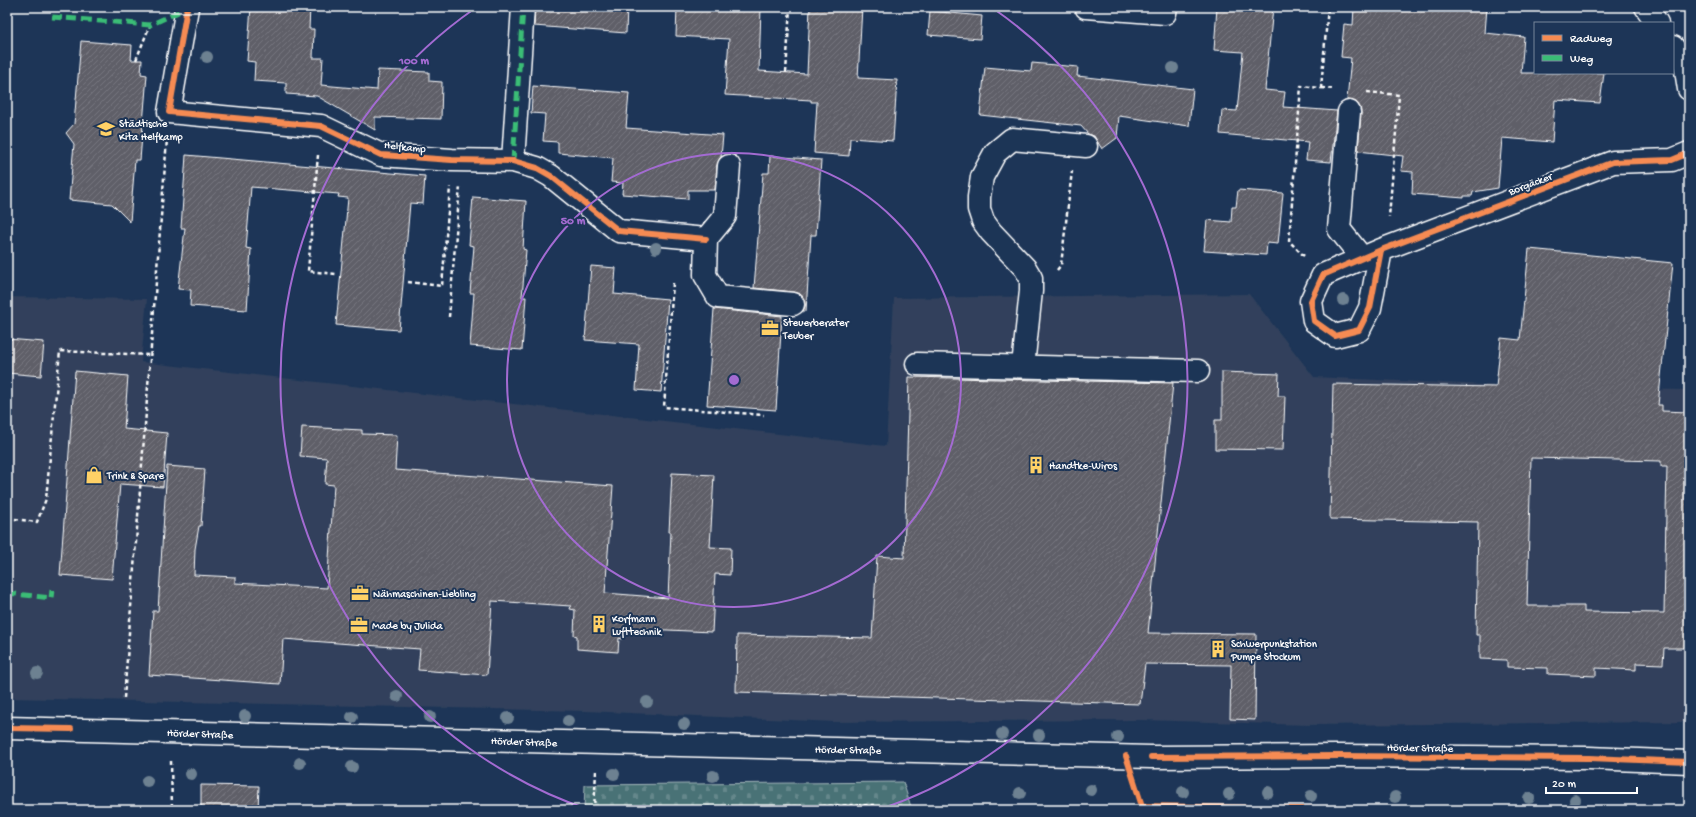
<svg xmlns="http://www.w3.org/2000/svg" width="1696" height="817" font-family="'Gochi Hand',sans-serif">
<defs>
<pattern id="cemetery-stones" width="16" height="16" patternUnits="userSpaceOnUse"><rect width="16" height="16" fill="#4a7276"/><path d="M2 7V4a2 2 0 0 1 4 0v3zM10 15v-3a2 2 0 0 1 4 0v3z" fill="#65878b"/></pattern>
<pattern id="building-hatch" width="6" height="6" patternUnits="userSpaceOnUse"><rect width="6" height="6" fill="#5e5e68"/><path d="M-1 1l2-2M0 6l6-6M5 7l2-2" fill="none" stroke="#76767f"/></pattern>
</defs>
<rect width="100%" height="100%" fill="#1d3557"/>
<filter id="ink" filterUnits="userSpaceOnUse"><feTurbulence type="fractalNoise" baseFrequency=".025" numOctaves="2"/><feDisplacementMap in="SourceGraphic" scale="8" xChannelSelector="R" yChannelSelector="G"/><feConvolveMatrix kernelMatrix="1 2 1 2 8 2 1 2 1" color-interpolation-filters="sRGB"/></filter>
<g filter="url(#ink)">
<path fill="#30415c" d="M 1249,294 L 1314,377 L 1555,388 L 1689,390 L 1689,722 L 1309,725 L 1140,720 L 834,722 L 585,711 L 7,698 L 7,297 L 147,299 L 141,362 L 886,446 L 894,298 Z"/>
<path fill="url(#cemetery-stones)" stroke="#a4b8ba" d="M 903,782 L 912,810 L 584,810 L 585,785 Z"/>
<g fill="url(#building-hatch)" stroke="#fff" fill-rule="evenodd">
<path d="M 251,7 L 310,7 L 309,29 L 314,29 L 313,58 L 323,58 L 321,85 L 377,90 L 378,70 L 429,72 L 429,81 L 442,82 L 441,119 L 375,117 L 375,130 L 317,96 L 286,94 L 286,83 L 254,81 L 255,62 L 247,61 Z"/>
<path d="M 535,7 L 627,7 L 626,33 L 534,26 Z"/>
<path d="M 677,7 L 761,7 L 759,71 L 807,74 L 810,7 L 862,7 L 858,78 L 897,80 L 893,141 L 850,138 L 849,156 L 814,153 L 817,102 L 811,102 L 811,100 L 725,95 L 729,39 L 676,36 Z"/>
<path d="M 1217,7 L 1273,7 L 1265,90 L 1285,92 L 1283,107 L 1337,111 L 1331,162 L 1306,160 L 1308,142 L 1220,134 L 1222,110 L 1237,111 L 1243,52 L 1214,50 Z"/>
<path d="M 1354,7 L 1487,7 L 1485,33 L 1524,37 L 1521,73 L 1604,73 L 1600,103 L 1555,100 L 1552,142 L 1502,138 L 1498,188 L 1473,192 L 1472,196 L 1464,196 L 1464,198 L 1412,194 L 1413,172 L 1401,171 L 1403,156 L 1358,151 L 1361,113 L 1360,107 L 1356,102 L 1347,100 L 1351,58 L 1341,57 L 1344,24 L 1353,25 Z"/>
<path d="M 930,11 L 982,16 L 980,39 L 928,35 Z"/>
<path d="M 81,41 L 132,45 L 131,60 L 142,60 L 141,74 L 147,75 L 140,160 L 135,160 L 130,222 L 112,204 L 69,200 L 74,144 L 66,133 L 74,124 Z"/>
<path d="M 1032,63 L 1078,67 L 1077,76 L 1193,89 L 1189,126 L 1119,116 L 1117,138 L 1102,149 L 1094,136 L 1088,134 L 1081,126 L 980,115 L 985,67 L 1031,71 Z"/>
<path d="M 533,86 L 629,93 L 626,128 L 723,135 L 721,157 L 717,165 L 715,190 L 688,190 L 688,199 L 622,194 L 623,183 L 611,182 L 613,158 L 558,153 L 558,142 L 543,141 L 545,114 L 531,113 Z"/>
<path d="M 186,155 L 425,176 L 423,204 L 410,203 L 399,330 L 336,325 L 348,198 L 338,197 L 339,194 L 251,187 L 246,248 L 251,249 L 247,310 L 190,306 L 191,290 L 178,289 L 185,228 L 181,228 Z"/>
<path d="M 770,156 L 821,160 L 816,235 L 811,235 L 806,311 L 803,311 L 805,306 L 804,299 L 800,294 L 794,292 L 754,288 L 763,173 L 769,173 Z"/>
<path d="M 1238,190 L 1283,193 L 1278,244 L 1267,243 L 1266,255 L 1204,251 L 1207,220 L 1231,222 L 1232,207 L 1236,207 Z"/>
<path d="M 473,197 L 526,201 L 523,249 L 526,250 L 522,297 L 526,297 L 522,350 L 470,346 L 474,293 L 470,293 L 474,246 L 469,245 Z"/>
<path d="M 1529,249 L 1673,263 L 1658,405 L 1662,405 L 1662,411 L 1689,412 L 1689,648 L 1664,648 L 1663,664 L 1636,663 L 1636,670 L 1596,668 L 1596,676 L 1548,674 L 1548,668 L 1507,667 L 1507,660 L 1480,659 L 1480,635 L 1476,635 L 1478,522 L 1330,519 L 1333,384 L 1496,387 L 1501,338 L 1520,340 ZM 1531,458 L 1661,461 L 1661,466 L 1667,466 L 1664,613 L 1584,612 L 1584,606 L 1527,606 Z"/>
<path d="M 591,266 L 616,268 L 614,294 L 668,299 L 661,392 L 636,390 L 639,344 L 585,340 Z"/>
<path d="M 714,309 L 782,316 L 776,410 L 707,405 Z"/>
<path d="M 7,339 L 44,342 L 41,376 L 7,373 Z"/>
<path d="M 75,371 L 128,376 L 124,429 L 167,433 L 163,487 L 120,484 L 112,579 L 60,575 Z"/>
<path d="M 1222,372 L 1279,374 L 1278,396 L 1285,396 L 1283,450 L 1215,449 L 1215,420 L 1222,420 Z"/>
<path d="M 909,377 L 1173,383 L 1148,633 L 1256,634 L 1255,720 L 1230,719 L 1231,665 L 1145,664 L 1140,704 L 736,692 L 737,635 L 872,638 L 877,556 L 904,558 Z"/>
<path d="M 302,427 L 362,430 L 362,434 L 397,435 L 395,470 L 613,486 L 605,593 L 668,598 L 671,532 L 669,532 L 672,473 L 714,475 L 710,547 L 731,548 L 730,575 L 715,574 L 712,632 L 623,628 L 622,639 L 619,638 L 618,652 L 577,649 L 577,636 L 574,635 L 575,610 L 570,609 L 571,606 L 492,601 L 487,675 L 418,670 L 420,649 L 283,639 L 280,684 L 149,675 L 153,611 L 158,611 L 167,466 L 205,469 L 201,526 L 199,526 L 195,549 L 194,575 L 235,577 L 235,583 L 327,588 L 334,485 L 325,484 L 327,458 L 300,456 Z"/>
<path d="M 201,785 L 259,786 L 258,810 L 201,810 Z"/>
</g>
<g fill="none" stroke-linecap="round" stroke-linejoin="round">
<g stroke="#fff" stroke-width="25">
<g id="minor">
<path d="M 185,7 L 187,8 L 169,112 L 321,126 L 381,155 L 452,160 L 513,161 L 537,168 L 551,176 L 619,231 L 706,239"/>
<path d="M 1086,7 L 1165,13 L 1166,7"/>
<path d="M 1646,7 L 1657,23"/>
<path d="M 1673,47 L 1685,64 L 1689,89"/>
<path d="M 1349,112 L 1339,229 L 1363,259"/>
<path d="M 513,161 L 523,7"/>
<path d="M 729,166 L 725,216 L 706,239 L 705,275 L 718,297 L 793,304"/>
<path d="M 1381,250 L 1370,308 L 1359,330 L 1335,336 L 1314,321 L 1311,301 L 1323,275 L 1381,250 L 1613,162 L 1672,160 L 1689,153"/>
<path d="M 917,364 L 1198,371"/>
<path d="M 1023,366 L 1031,291 L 1031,278 L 1025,268 L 991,232 L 983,221 L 979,209 L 979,197 L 982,177 L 995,153 L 1012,139 L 1086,146"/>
</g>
</g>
<g stroke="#fff" stroke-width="25">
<path id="major" d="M 7,728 L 1151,757 L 1338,756 L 1589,758 L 1689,762"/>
</g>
<g stroke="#fff" stroke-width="2.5" stroke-dasharray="4 3" stroke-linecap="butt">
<path d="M 136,60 L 150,25"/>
<path d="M 786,73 L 790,7"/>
<path d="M 1321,88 L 1334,89"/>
<path d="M 1367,92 L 1399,95 L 1389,217"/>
<path d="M 318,155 L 308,271 L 336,274"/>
<path d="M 1304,256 L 1289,241 L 1301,86 L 1321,88 L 1328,7"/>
<path d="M 1057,270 L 1061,265 L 1072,171"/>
<path d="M 408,282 L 442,286 L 450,187"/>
<path d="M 673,283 L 664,407 L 764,415"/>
<path d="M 449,317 L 460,186"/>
<path d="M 8,518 L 37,522 L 46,499 L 60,351 L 150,355"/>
<path d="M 124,698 L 167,139"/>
<path d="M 171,761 L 172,810"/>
<path d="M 594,810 L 596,771"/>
<path d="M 773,810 L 783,807 L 874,805 L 874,810"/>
</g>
<use href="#minor" stroke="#1d3557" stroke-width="22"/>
<use href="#major" stroke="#1d3557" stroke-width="22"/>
<g stroke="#3abd76" stroke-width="5" stroke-dasharray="10 5" stroke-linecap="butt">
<path d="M 52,17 L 150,25 L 187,8"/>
<path d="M 513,161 L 523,7"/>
<path d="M 7,593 L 51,598 L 52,590"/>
</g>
<g stroke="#1d3557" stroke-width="8">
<g id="cycleway">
<path d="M 185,7 L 187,8 L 169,112 L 321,126 L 381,155 L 452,160 L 513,161 L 537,168 L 551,176 L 619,231 L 706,239"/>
<path d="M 1381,250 L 1370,308 L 1359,330 L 1335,336 L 1314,321 L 1311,301 L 1323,275 L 1381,250 L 1613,162 L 1672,160 L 1689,153"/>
<path d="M 7,728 L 71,729"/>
<path d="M 1126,756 L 1142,806 L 1360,810"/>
<path d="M 1151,757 L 1338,756 L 1589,758 L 1689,762"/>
</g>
</g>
<use href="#cycleway" stroke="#f68b52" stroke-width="6"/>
</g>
<g fill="#6d8191">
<circle cx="207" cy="57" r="6"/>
<circle cx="1173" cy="68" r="6"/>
<circle cx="656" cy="248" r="6"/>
<circle cx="1343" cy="300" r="6"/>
<circle cx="37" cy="673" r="6"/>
<circle cx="397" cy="696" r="6"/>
<circle cx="647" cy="702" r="6"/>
<circle cx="245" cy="716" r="6"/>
<circle cx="352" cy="717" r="6"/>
<circle cx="430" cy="717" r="6"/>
<circle cx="508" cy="718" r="6"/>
<circle cx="568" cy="721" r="6"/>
<circle cx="684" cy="724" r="6"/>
<circle cx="1002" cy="734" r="6"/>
<circle cx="1039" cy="735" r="6"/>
<circle cx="1118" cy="737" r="6"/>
<circle cx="300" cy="763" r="6"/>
<circle cx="352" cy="767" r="6"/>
<circle cx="191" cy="774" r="6"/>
<circle cx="614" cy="774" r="6"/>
<circle cx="713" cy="776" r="6"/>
<circle cx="147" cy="781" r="6"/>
<circle cx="1091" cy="790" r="6"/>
<circle cx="1183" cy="792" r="6"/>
<circle cx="1268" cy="792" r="6"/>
<circle cx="1020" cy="793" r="6"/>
<circle cx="1229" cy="794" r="6"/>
<circle cx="1311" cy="796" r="6"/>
<circle cx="1395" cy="797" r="6"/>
<circle cx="1529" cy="798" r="6"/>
<circle cx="1575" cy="800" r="6"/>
</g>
</g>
<g fill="none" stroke="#a36bd2" stroke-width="2">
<circle cx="734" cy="380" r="227"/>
<path d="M590 810A453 453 0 0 1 474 9M994 9A453 453 0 0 1 878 810"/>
</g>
<defs>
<g id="school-bare" transform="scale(1.38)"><path d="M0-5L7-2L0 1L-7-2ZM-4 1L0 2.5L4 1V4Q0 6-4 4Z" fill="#ffd166" stroke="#1d3557" stroke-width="2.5" paint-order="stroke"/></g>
<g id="office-bare" transform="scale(1.38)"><path d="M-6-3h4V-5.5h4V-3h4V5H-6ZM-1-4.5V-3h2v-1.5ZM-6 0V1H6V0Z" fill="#ffd166" stroke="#1d3557" stroke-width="2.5" paint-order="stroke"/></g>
<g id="building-bare" transform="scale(1.38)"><path d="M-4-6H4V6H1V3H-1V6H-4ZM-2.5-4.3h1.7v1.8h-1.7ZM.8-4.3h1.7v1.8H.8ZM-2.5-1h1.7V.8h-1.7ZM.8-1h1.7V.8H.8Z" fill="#ffd166" stroke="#1d3557" stroke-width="2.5" paint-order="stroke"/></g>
<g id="shop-bare" transform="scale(1.38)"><path d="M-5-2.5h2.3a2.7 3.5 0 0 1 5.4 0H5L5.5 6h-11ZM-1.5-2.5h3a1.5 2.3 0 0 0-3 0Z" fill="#ffd166" stroke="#1d3557" stroke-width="2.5" paint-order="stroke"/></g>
</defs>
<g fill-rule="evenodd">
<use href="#school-bare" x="106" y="129"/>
<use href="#office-bare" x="770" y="328"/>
<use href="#building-bare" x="1036" y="465"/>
<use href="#shop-bare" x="94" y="475"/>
<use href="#office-bare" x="360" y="593"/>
<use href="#building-bare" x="599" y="624"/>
<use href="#office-bare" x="359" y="625"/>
<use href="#building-bare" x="1218" y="649"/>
</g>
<g text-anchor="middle" stroke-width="4" stroke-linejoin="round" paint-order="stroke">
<g font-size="11" fill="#fff" stroke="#1d3557" text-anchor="start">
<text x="119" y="127">Städtische<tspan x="119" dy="13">Kita Helfkamp</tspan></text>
<text x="783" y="326">Steuerberater<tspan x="783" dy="13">Teuber</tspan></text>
<text x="1049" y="469">Handtke-Wiros</text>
<text x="107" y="479">Trink &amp; Spare</text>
<text x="373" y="597">Nähmaschinen-Liebling</text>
<text x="612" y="622">Korfmann<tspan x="612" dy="13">Lufttechnik</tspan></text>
<text x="372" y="629">Made by Julida</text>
<text x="1231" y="647">Schwerpunkstation<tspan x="1231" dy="13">Pumpe Stockum</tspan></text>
</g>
<g font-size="11" fill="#fff" stroke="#1d3557">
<text transform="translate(405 146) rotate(6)" y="4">Helfkamp</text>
<text transform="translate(1530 183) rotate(-21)" y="4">Borgäcker</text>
<text transform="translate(200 733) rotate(2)" y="4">Hörder Straße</text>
<text transform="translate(524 741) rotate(2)" y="4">Hörder Straße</text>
<text transform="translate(1420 747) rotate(1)" y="4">Hörder Straße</text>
<text transform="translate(848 749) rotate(1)" y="4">Hörder Straße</text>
</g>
</g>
<circle cx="734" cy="380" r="6" fill="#a36bd2" stroke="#1d3557" stroke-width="2"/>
<g font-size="12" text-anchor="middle" font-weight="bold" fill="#a36bd2" stroke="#1d3557" stroke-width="4" stroke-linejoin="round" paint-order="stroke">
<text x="414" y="64">100 m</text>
<text x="573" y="224">50 m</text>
</g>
<rect width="1696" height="817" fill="none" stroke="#1d3557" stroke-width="24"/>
<rect x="12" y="12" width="1672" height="793" fill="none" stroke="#fff" stroke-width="1.5" filter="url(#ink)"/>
<rect x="1534" y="22" width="140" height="52" fill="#1d3557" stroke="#77869a"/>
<rect x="1542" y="35" width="20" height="6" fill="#f68b52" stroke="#77869a"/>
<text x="1570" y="42" font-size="12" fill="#ffffff">Radweg</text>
<rect x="1542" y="55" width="20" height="6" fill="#3abd76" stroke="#77869a"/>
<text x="1570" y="62" font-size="12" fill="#ffffff">Weg</text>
<path d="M1546 787v6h91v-6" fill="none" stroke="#ffffff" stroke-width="2"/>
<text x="1552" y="787" font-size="12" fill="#ffffff" stroke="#1d3557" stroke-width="3" paint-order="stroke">20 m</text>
</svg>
